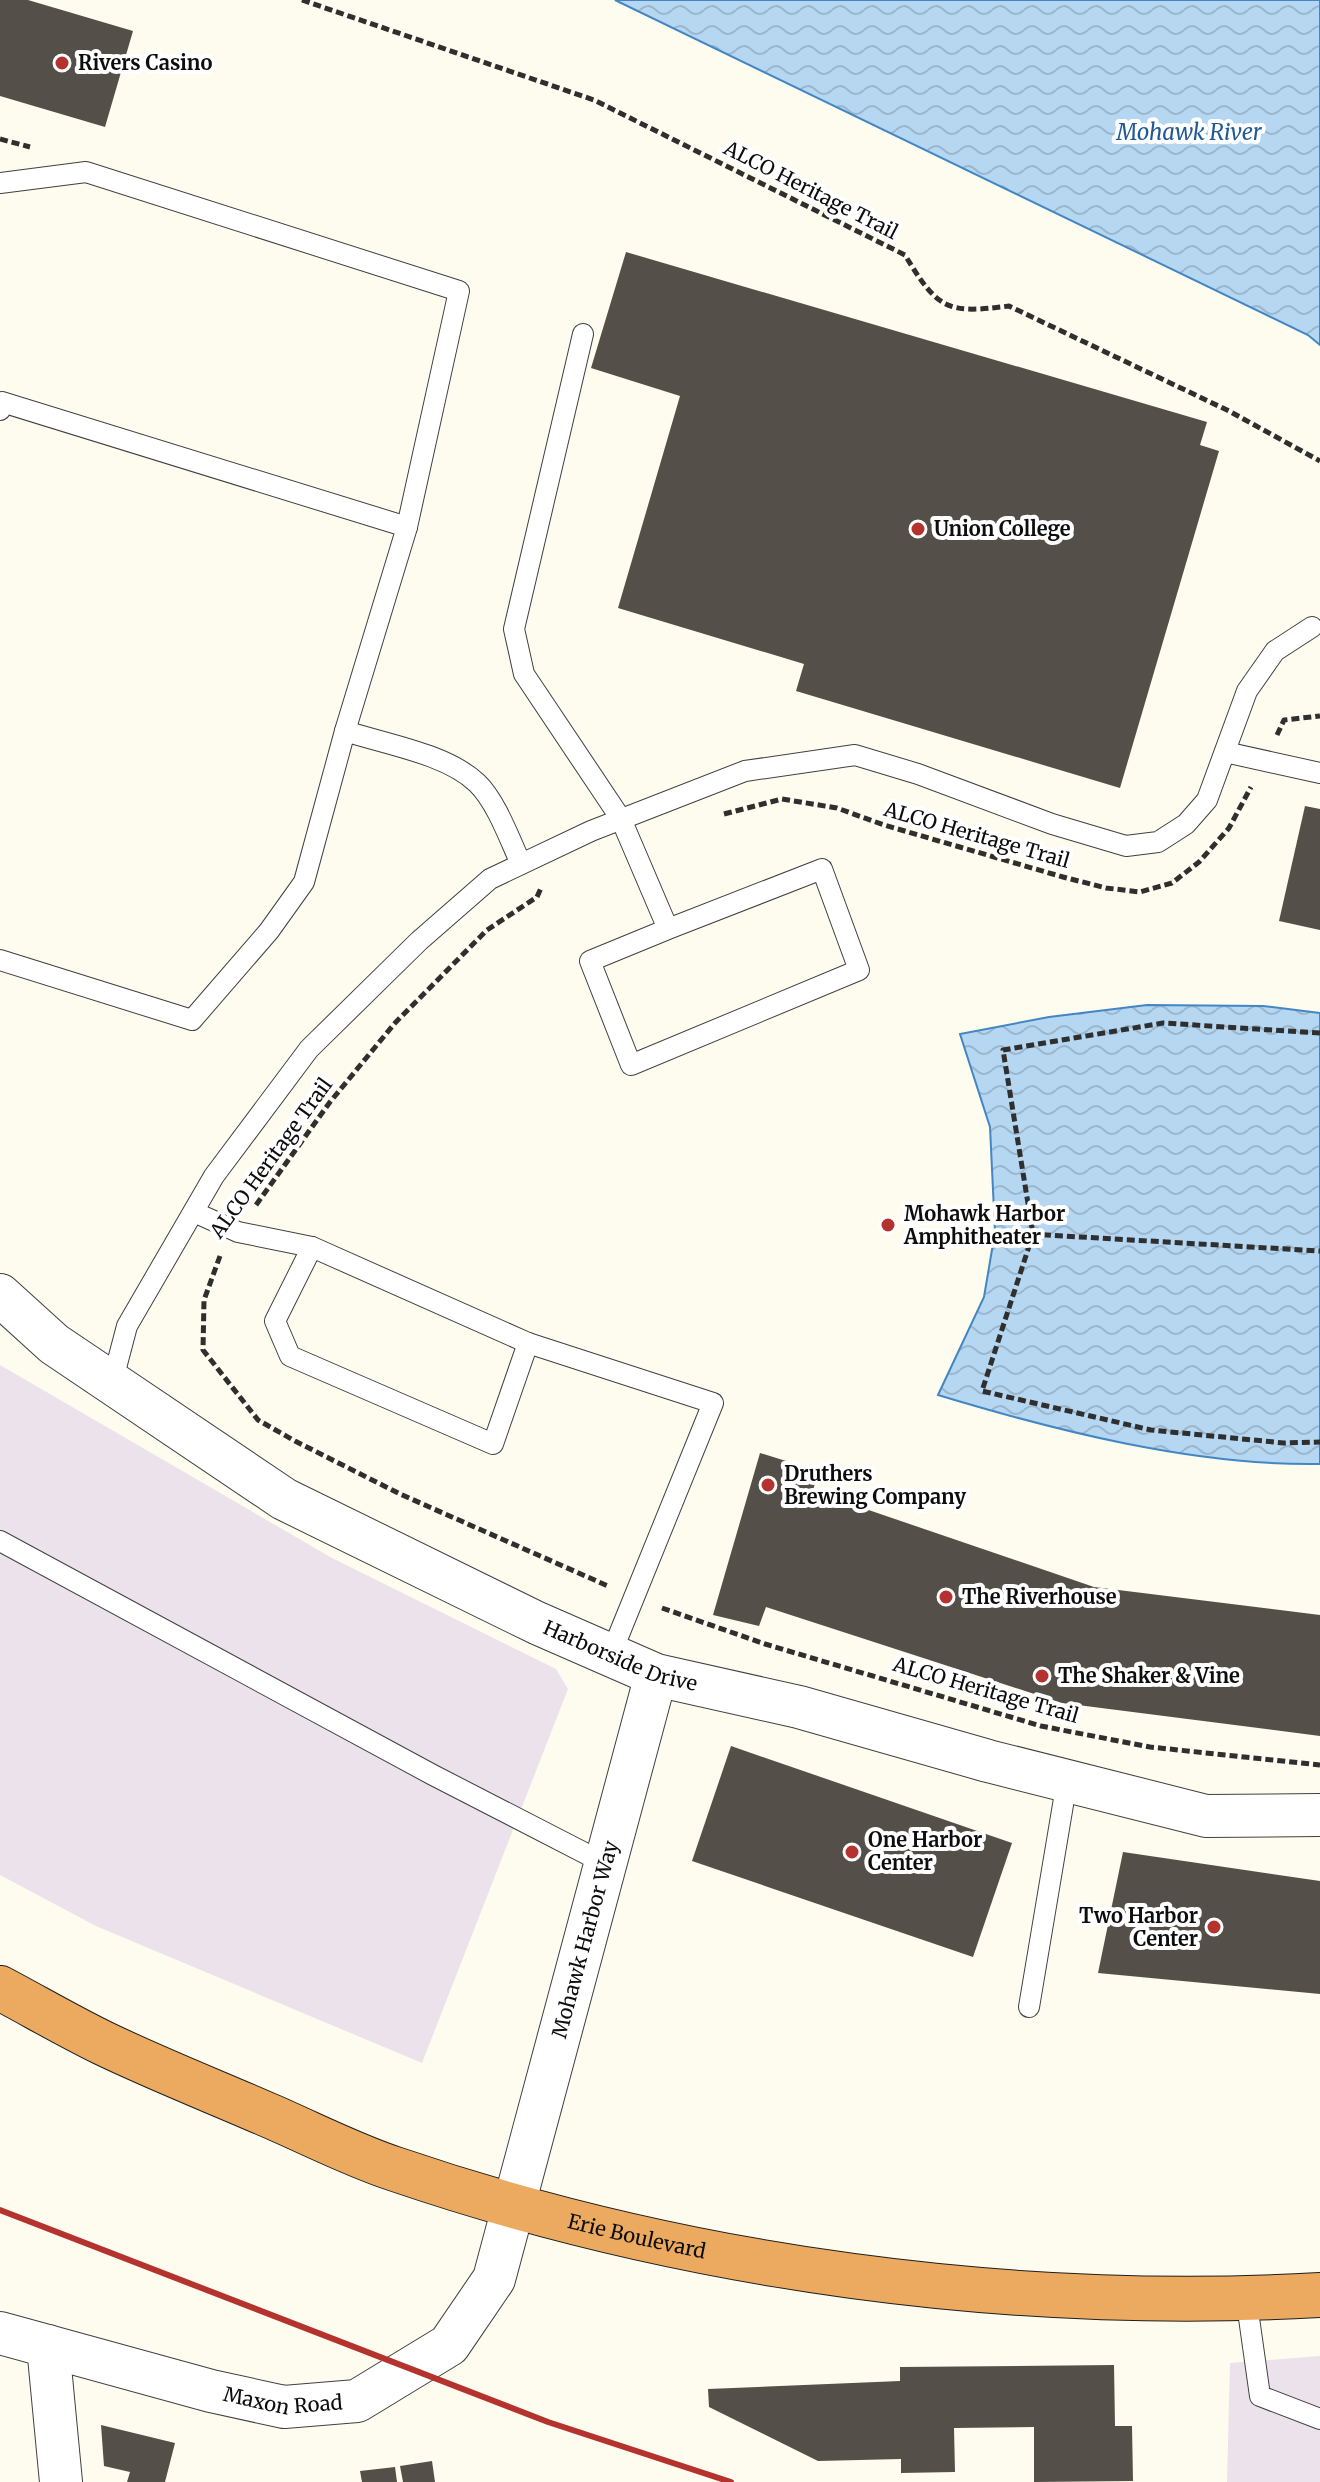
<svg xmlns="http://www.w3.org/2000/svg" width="1320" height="2482" font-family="Merriweather,serif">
<defs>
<pattern id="water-waves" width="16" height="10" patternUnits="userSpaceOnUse" patternTransform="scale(2)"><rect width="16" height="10" fill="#b6d7f2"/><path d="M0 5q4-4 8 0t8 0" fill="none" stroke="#9bb7ce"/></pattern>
</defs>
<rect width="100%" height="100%" fill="#fefcee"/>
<g fill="#ebe2eb">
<path d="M 0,1365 L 332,1558 L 556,1669 L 568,1689 L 422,2063 L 96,1926 L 0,1875 Z"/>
<path d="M 1320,2356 L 1320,2482 L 1227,2482 L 1230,2363 Z"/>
</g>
<g fill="url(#water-waves)" stroke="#4286c4" stroke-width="2">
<path d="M 615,0 L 1320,0 L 1320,345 L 1308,335 Z"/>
<path d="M 1147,1005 L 1263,1006 L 1320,1013 L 1320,1464 C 1195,1466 1057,1431 938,1395 L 984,1297 L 995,1232 L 990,1127 L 960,1034 L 1049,1017 Z"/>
</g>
<g fill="#554f4a">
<path d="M 0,0 L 28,0 L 133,31 L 105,127 L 0,96 Z"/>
<path d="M 626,252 L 1207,422 L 1200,445 L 1219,451 L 1120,788 L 796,691 L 804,664 L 618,608 L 680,396 L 591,368 Z"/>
<path d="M 1305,806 L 1320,809 L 1320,930 L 1279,921 Z"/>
<path d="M 760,1453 L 818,1471 L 813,1491 L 1094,1587 L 1320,1615 L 1320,1736 L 1062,1703 L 766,1607 L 759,1626 L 713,1615 Z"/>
<path d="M 731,1746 L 1012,1843 L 973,1957 L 692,1861 Z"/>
<path d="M 1123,1852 L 1320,1881 L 1320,1994 L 1098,1973 Z"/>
<path d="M 1114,2365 L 1115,2426 L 1132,2426 L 1133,2481 L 1034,2482 L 1034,2427 L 954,2428 L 955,2472 L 901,2473 L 901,2459 L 818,2461 L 709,2407 L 708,2389 L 900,2381 L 900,2367 Z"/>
<path d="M 101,2425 L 175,2443 L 165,2482 L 127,2482 L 130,2472 L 104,2466 Z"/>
<path d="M 432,2461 L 435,2482 L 403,2482 L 400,2466 Z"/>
<path d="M 395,2467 L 397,2482 L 362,2482 L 360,2471 Z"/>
</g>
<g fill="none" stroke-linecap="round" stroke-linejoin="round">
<g stroke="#404040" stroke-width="22">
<g id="lane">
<path d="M 0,183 L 86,172 L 459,291 L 407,527 L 345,731 L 304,882 L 269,931 L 192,1020 L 0,960"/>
<path d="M 583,334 L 514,629 L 524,674 L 621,819 L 668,929 L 590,961 L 631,1065 L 859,970 L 822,869 L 668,929"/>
<path d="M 0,410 L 2,402 L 407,527"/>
<path d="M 345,731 C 385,744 447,754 477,783 C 496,801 510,840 521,864"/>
<path d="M 1225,752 L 1320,773"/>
<path d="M 194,1212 L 238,1232 L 312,1247 L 528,1343 L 713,1403 L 611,1654"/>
<path d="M 312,1247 L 275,1321 L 290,1356 L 493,1444 L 528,1343"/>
<path d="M 112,1383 L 127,1326 L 214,1176 L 309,1049 L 419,941 L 490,879 L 591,831 L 745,771 L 855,755 L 918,774 L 1052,824 L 1126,846 L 1158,842 L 1186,824 L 1207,800 L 1247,691 L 1275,651 L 1312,627"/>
<path d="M 0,1541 L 433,1775 L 604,1863"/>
<path d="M 1029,2007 L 1067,1781"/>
<path d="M 1246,2297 L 1260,2396 L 1320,2419"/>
</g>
</g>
<g stroke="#404040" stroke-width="44">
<g id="street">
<path id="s1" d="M 0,1295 L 54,1344 L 284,1499 L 537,1623 L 656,1675 L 799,1707 L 988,1761 L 1206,1816 L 1320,1815"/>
<path id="s2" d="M 0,2333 L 211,2391 L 284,2407 L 357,2401 L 449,2345 L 494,2279 L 656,1675"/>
<path d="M 48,2346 L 61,2482"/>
</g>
</g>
<g stroke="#1e1e1e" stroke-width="46">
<g id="highway">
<path id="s3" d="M 0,1988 C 34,2006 68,2026 103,2043 C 157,2069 213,2091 268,2115 C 310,2133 352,2155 395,2169 C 688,2269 1012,2312 1320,2295"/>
</g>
</g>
<g stroke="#2f2f2f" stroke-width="5" stroke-dasharray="8 4" stroke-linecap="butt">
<path d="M 302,0 L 594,100 L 905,255 C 938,310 947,314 1009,306 L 1229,411 L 1320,461"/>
<path d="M 0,139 L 30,147"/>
<path d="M 1277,735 L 1284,720 L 1320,716"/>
<path d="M 724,814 L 782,799 L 837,808 L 884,825 L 1063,877 L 1106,888 L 1140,892 L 1172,883 L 1199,862 L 1229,828 L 1251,787"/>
<path d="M 1320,1033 L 1163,1023 L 1003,1050 L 1033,1234 L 982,1391 L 1151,1430 L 1284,1443 L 1320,1442"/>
<path d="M 256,1205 L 330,1102 L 395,1023 L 487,930 L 537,897 L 541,888"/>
<path d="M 995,1232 L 1320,1251"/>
<path d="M 220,1256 L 204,1300 L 203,1350 L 258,1420 L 295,1441 L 400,1494 L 608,1586"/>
<path d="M 662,1608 L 765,1644 L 1041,1726 L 1150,1747 L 1320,1765"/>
</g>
<use href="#lane" stroke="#fff" stroke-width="20"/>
<use href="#street" stroke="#fff" stroke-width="42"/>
<use href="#highway" stroke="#ebaa5f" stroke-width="44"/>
<path stroke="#b4332e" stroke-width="6" d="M 0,2210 L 548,2422 L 731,2482"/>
</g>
<g fill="#b4332e" stroke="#fff" stroke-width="3">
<circle cx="62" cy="63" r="8"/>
<circle cx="918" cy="529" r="8"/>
<circle cx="888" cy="1225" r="8"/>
<circle cx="768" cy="1485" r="8"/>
<circle cx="946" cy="1597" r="8"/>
<circle cx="1042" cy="1676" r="8"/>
<circle cx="852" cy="1852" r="8"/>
<circle cx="1214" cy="1927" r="8"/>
</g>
<g text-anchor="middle" stroke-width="8" stroke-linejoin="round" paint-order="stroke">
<g font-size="20" font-weight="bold" fill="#0d0d0d" stroke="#fff" text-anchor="start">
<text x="78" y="70">Rivers Casino</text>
<text x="934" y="536">Union College</text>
<text x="904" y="1221">Mohawk Harbor<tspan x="904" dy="23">Amphitheater</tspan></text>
<text x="784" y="1481">Druthers<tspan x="784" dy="23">Brewing Company</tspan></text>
<text x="962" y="1604">The Riverhouse</text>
<text x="1058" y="1683">The Shaker &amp; Vine</text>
<text x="868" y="1847">One Harbor<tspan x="868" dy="23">Center</tspan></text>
<text x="1198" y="1923" text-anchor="end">Two Harbor<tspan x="1198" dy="23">Center</tspan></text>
</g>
<g font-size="20" fill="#0d0d0d" stroke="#fff">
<text transform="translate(811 190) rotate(27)" y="7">ALCO Heritage Trail</text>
<text transform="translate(977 835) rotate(16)" y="7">ALCO Heritage Trail</text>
<text transform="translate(271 1158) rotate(-54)" y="7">ALCO Heritage Trail</text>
<text dy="7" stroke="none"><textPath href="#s1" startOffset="722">Harborside Drive</textPath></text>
<text transform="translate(986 1690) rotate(16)" y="7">ALCO Heritage Trail</text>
<text dy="7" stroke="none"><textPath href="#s2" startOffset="906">Mohawk Harbor Way</textPath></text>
<text dy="7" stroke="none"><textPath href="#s3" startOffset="686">Erie Boulevard</textPath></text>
<text dy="7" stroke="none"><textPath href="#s2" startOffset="292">Maxon Road</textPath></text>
</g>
<g font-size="22" font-style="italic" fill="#1f5897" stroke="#fff">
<text x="1189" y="140">Mohawk River</text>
</g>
</g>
</svg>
